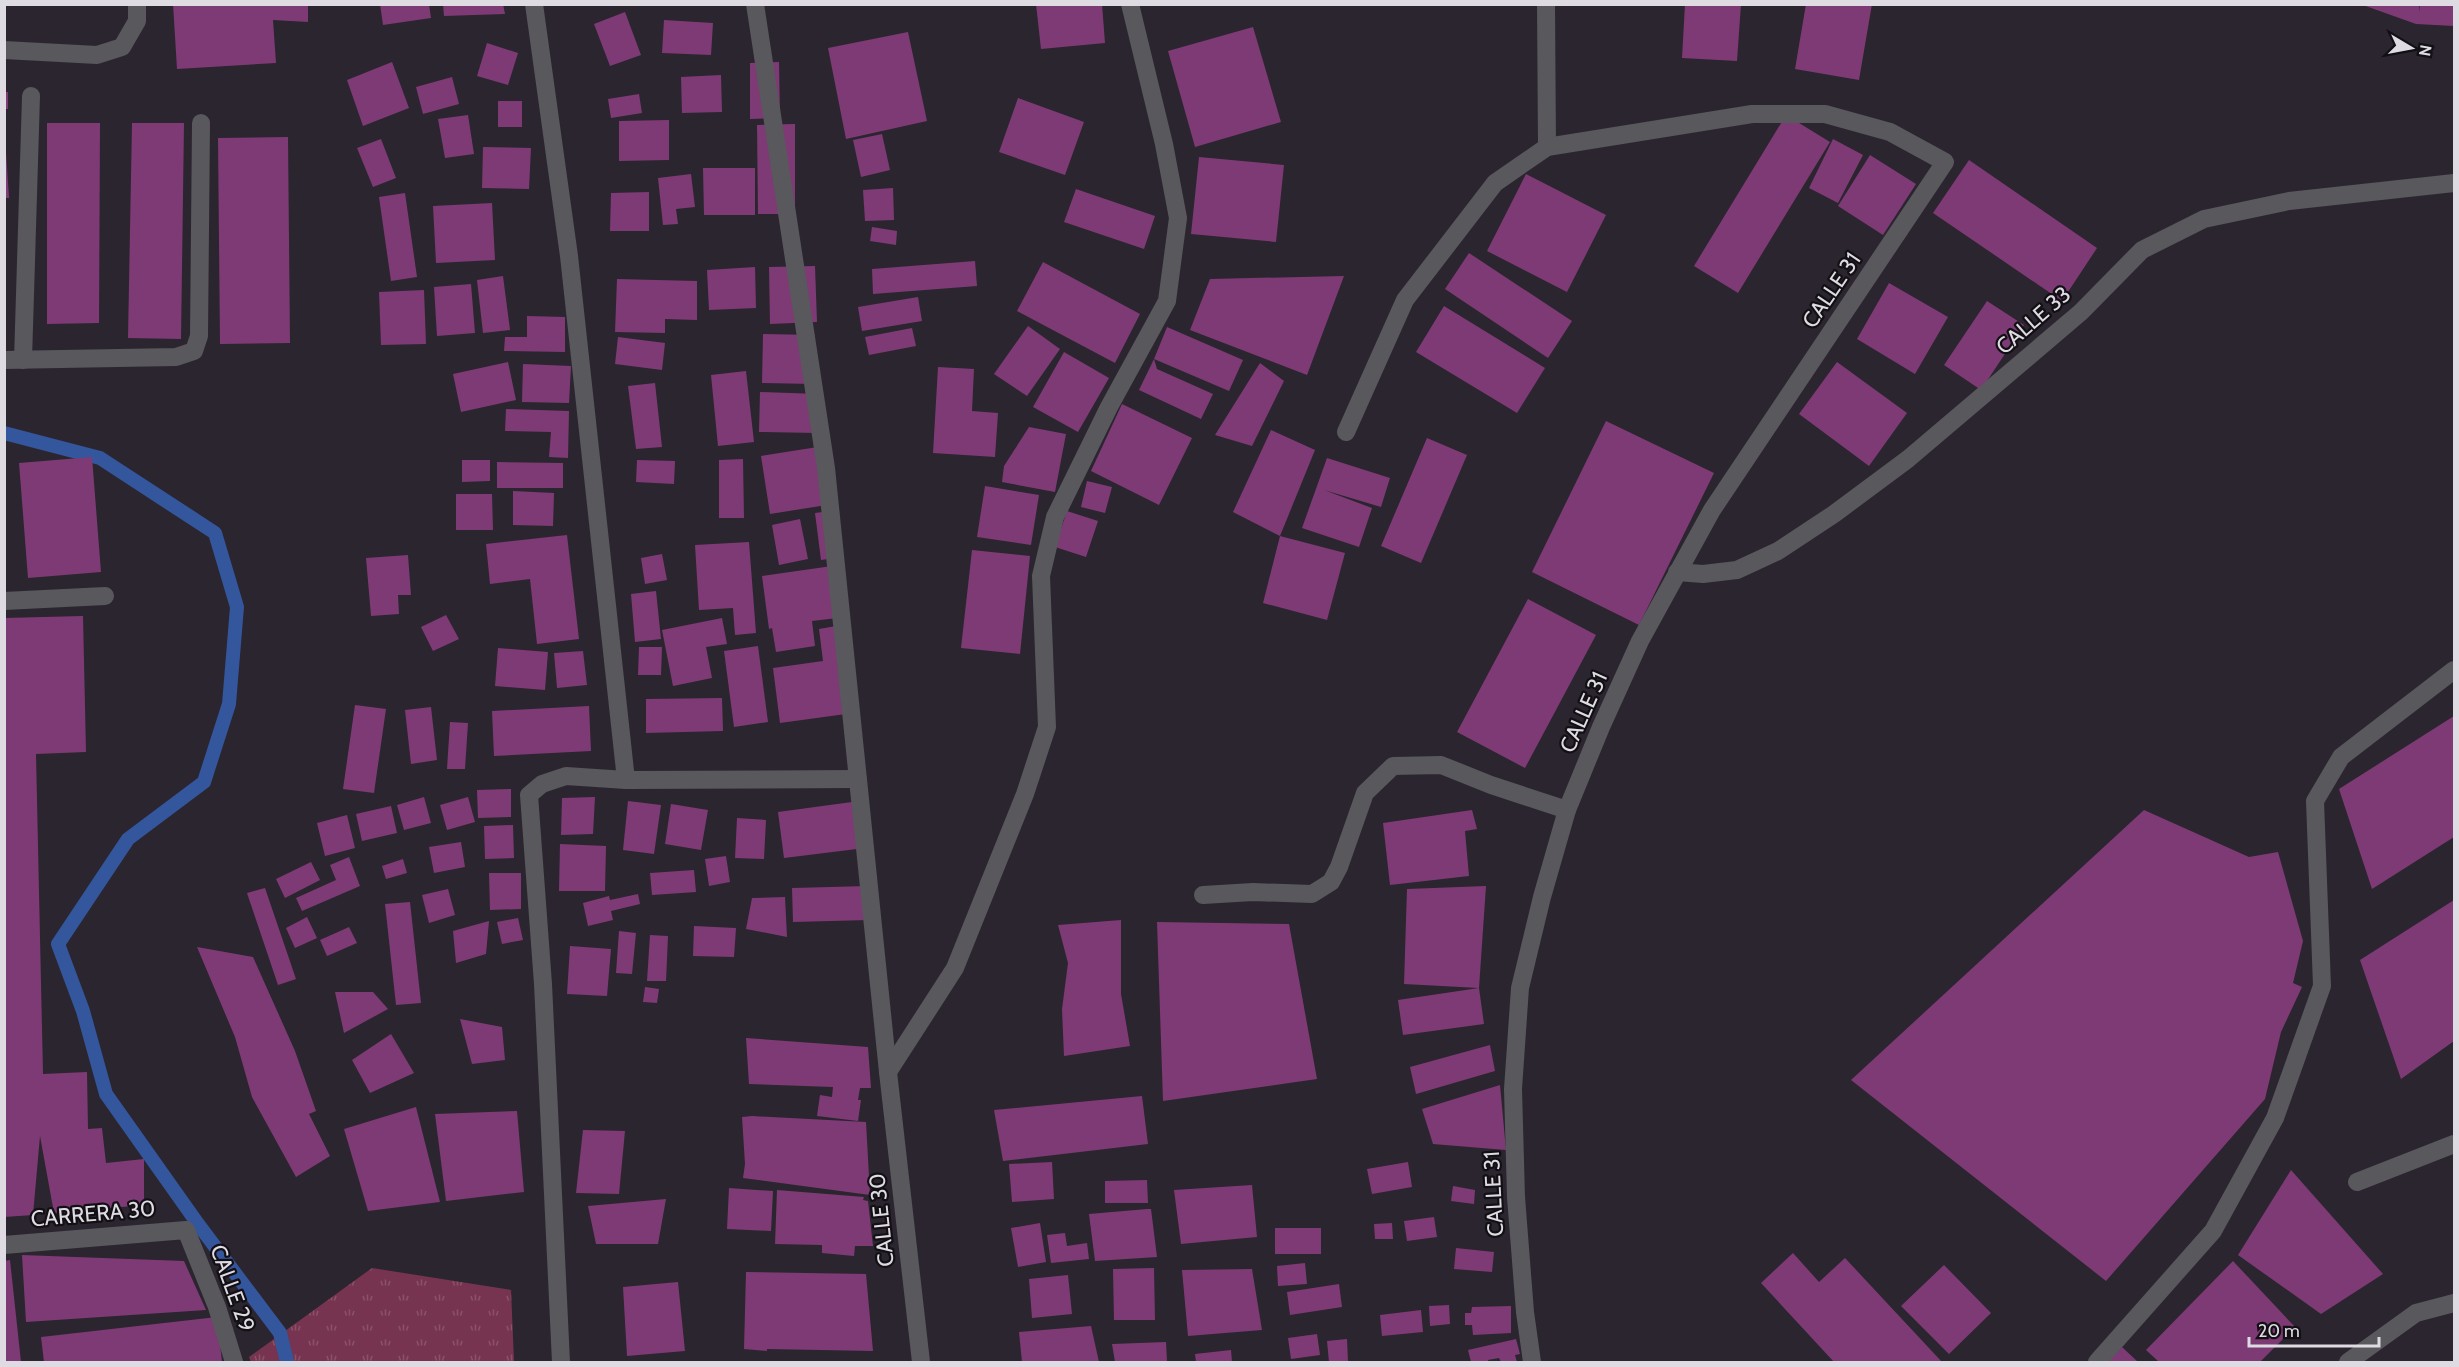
<svg xmlns="http://www.w3.org/2000/svg" width="2459" height="1367" font-family="Cabin,sans-serif">
<defs>
<pattern id="grass-tufts" width="24" height="20" patternUnits="userSpaceOnUse" patternTransform="scale(1.5)"><rect width="24" height="20" fill="#773450"/><path d="M3 7l-1-3M5 7V3M7 7l1-3M15 17l-1-3M17 17v-4M19 17l1-3" fill="none" stroke="#8a5169"/></pattern>
</defs>
<rect width="100%" height="100%" fill="#2b252f"/>
<path fill="url(#grass-tufts)" d="M 372,1268 L 511,1290 L 514,1362 L 251,1362 L 249,1357 Z"/>
<g fill="none" stroke-linecap="round" stroke-linejoin="round">
<path stroke="#34569d" stroke-width="14" d="M 4,433 L 100,458 L 215,533 L 237,607 L 229,704 L 204,782 L 128,839 L 58,944 L 83,1011 L 106,1094 L 198,1224 L 280,1333 L 287,1362"/>
</g>
<g fill="#7e3a75">
<path d="M 173,4 L 308,4 L 308,22 L 273,20 L 276,63 L 177,69 Z"/>
<path d="M 380,4 L 429,4 L 431,18 L 383,25 Z"/>
<path d="M 443,4 L 503,4 L 505,14 L 444,16 Z"/>
<path d="M 1036,4 L 1102,4 L 1105,43 L 1041,49 Z"/>
<path d="M 1685,4 L 1741,4 L 1737,61 L 1682,58 Z"/>
<path d="M 1806,4 L 1872,4 L 1859,80 L 1795,69 Z"/>
<path d="M 2360,4 L 2419,4 L 2419,12 L 2420,4 L 2454,4 L 2454,26 L 2416,24 Z"/>
<path d="M 625,12 L 641,55 L 610,66 L 594,24 Z"/>
<path d="M 664,20 L 713,23 L 711,55 L 662,53 Z"/>
<path d="M 1253,27 L 1281,122 L 1195,147 L 1168,51 Z"/>
<path d="M 908,32 L 927,121 L 846,139 L 828,48 Z"/>
<path d="M 487,43 L 518,53 L 508,85 L 477,76 Z"/>
<path d="M 392,62 L 409,108 L 363,126 L 347,80 Z"/>
<path d="M 779,62 L 780,118 L 750,119 L 750,63 Z"/>
<path d="M 721,75 L 722,112 L 682,113 L 681,77 Z"/>
<path d="M 452,77 L 459,104 L 423,114 L 416,87 Z"/>
<rect x="4" y="92" width="4" height="17"/>
<path d="M 639,94 L 642,113 L 611,118 L 608,99 Z"/>
<path d="M 1018,98 L 1084,122 L 1065,175 L 999,152 Z"/>
<rect x="498" y="101" width="24" height="26"/>
<path d="M 468,115 L 474,154 L 445,158 L 438,119 Z"/>
<path d="M 1786,115 L 1830,142 L 1738,293 L 1694,266 Z"/>
<path d="M 669,120 L 669,160 L 619,161 L 619,121 Z"/>
<path d="M 47,123 L 100,123 L 99,323 L 47,324 Z"/>
<path d="M 132,123 L 184,123 L 181,339 L 128,338 Z"/>
<path d="M 795,124 L 795,214 L 758,214 L 757,125 Z"/>
<path d="M 882,134 L 890,170 L 861,177 L 853,140 Z"/>
<path d="M 288,137 L 290,343 L 220,344 L 218,138 Z"/>
<path d="M 381,139 L 396,178 L 373,187 L 357,148 Z"/>
<path d="M 1833,139 L 1863,155 L 1838,203 L 1809,188 Z"/>
<path d="M 483,147 L 531,148 L 529,189 L 482,188 Z"/>
<path d="M 4,152 L 6,152 L 9,198 L 4,198 Z"/>
<path d="M 1870,155 L 1916,184 L 1883,235 L 1838,206 Z"/>
<path d="M 1199,157 L 1284,165 L 1276,242 L 1191,234 Z"/>
<path d="M 1969,160 L 2097,248 L 2062,301 L 1933,213 Z"/>
<path d="M 703,168 L 755,168 L 755,215 L 704,215 Z"/>
<path d="M 691,174 L 695,207 L 676,209 L 678,224 L 663,225 L 658,178 Z"/>
<path d="M 1526,174 L 1606,215 L 1567,292 L 1487,251 Z"/>
<path d="M 893,188 L 894,220 L 865,221 L 863,190 Z"/>
<path d="M 1076,189 L 1155,216 L 1144,249 L 1064,222 Z"/>
<path d="M 649,192 L 649,231 L 610,231 L 611,193 Z"/>
<path d="M 405,193 L 417,277 L 391,281 L 379,197 Z"/>
<path d="M 492,203 L 495,260 L 436,263 L 433,206 Z"/>
<path d="M 872,227 L 897,231 L 896,245 L 870,241 Z"/>
<path d="M 1469,253 L 1572,321 L 1548,358 L 1445,289 Z"/>
<path d="M 975,261 L 977,286 L 873,294 L 872,269 Z"/>
<path d="M 1043,262 L 1140,314 L 1115,363 L 1017,311 Z"/>
<path d="M 815,266 L 817,322 L 770,324 L 769,267 Z"/>
<path d="M 755,267 L 756,308 L 709,310 L 707,270 Z"/>
<path d="M 503,276 L 510,330 L 483,333 L 477,280 Z"/>
<path d="M 1344,276 L 1307,375 L 1190,330 L 1210,279 Z"/>
<path d="M 617,279 L 697,281 L 697,320 L 665,319 L 665,333 L 615,332 Z"/>
<path d="M 1889,283 L 1948,317 L 1915,374 L 1857,339 Z"/>
<path d="M 471,284 L 475,333 L 437,336 L 434,287 Z"/>
<path d="M 424,290 L 426,344 L 381,345 L 379,292 Z"/>
<path d="M 918,297 L 922,321 L 862,331 L 858,307 Z"/>
<path d="M 1987,301 L 2024,325 L 1981,390 L 1944,365 Z"/>
<path d="M 1444,306 L 1545,368 L 1517,413 L 1416,352 Z"/>
<path d="M 527,316 L 565,317 L 565,352 L 504,351 L 505,337 L 527,337 Z"/>
<path d="M 1028,326 L 1060,349 L 1027,396 L 994,374 Z"/>
<path d="M 1167,327 L 1243,360 L 1229,391 L 1154,359 Z"/>
<path d="M 912,328 L 916,346 L 869,355 L 865,337 Z"/>
<path d="M 763,334 L 815,335 L 815,384 L 762,383 Z"/>
<path d="M 618,337 L 665,343 L 662,370 L 615,364 Z"/>
<path d="M 1064,352 L 1109,378 L 1078,432 L 1033,407 Z"/>
<path d="M 1154,359 L 1157,369 L 1213,394 L 1201,419 L 1139,390 Z"/>
<path d="M 508,362 L 516,400 L 461,412 L 453,374 Z"/>
<path d="M 1837,362 L 1907,413 L 1869,466 L 1799,414 Z"/>
<path d="M 1260,363 L 1284,381 L 1252,446 L 1215,435 Z"/>
<path d="M 523,364 L 571,366 L 569,403 L 522,402 Z"/>
<path d="M 938,367 L 974,369 L 972,411 L 998,413 L 995,457 L 933,453 Z"/>
<path d="M 746,371 L 754,442 L 718,446 L 711,375 Z"/>
<path d="M 655,383 L 662,447 L 636,449 L 628,386 Z"/>
<path d="M 760,392 L 818,394 L 817,433 L 759,432 Z"/>
<path d="M 1122,404 L 1192,438 L 1159,505 L 1091,471 Z"/>
<path d="M 506,409 L 569,411 L 568,458 L 549,457 L 551,432 L 505,431 Z"/>
<path d="M 1606,421 L 1714,473 L 1639,625 L 1532,572 Z"/>
<path d="M 1029,427 L 1066,434 L 1055,492 L 1002,482 L 1004,466 Z"/>
<path d="M 1271,430 L 1315,450 L 1280,536 L 1233,512 Z"/>
<path d="M 1427,438 L 1467,455 L 1421,563 L 1381,546 Z"/>
<path d="M 824,446 L 833,504 L 770,514 L 761,456 Z"/>
<path d="M 92,457 L 101,572 L 28,578 L 19,463 Z"/>
<path d="M 1327,458 L 1390,478 L 1381,507 L 1324,490 L 1372,508 L 1359,547 L 1302,528 Z"/>
<path d="M 743,459 L 744,518 L 719,518 L 719,460 Z"/>
<path d="M 462,460 L 490,460 L 490,481 L 462,482 Z"/>
<path d="M 637,460 L 675,461 L 674,484 L 636,482 Z"/>
<path d="M 497,462 L 563,463 L 563,488 L 497,488 Z"/>
<path d="M 1087,481 L 1112,487 L 1105,513 L 1081,507 Z"/>
<path d="M 985,486 L 1039,495 L 1031,545 L 977,537 Z"/>
<path d="M 513,491 L 554,493 L 553,526 L 513,525 Z"/>
<path d="M 456,494 L 492,494 L 493,530 L 456,530 Z"/>
<path d="M 830,511 L 835,558 L 821,560 L 815,513 Z"/>
<path d="M 1067,511 L 1098,521 L 1086,557 L 1055,547 Z"/>
<path d="M 800,519 L 808,559 L 779,565 L 772,525 Z"/>
<path d="M 567,535 L 579,639 L 537,644 L 530,579 L 490,584 L 486,544 Z"/>
<path d="M 1280,536 L 1345,553 L 1327,620 L 1263,603 Z"/>
<path d="M 749,542 L 756,633 L 735,635 L 733,608 L 699,610 L 695,545 Z"/>
<path d="M 972,550 L 1030,556 L 1020,654 L 961,648 Z"/>
<path d="M 662,554 L 667,580 L 645,584 L 641,558 Z"/>
<path d="M 408,555 L 411,595 L 398,595 L 399,614 L 371,616 L 366,558 Z"/>
<path d="M 839,565 L 846,617 L 812,621 L 815,646 L 776,652 L 772,628 L 769,629 L 762,576 Z"/>
<path d="M 656,591 L 661,639 L 635,642 L 631,594 Z"/>
<path d="M 1528,599 L 1596,635 L 1525,768 L 1457,732 Z"/>
<path d="M 446,615 L 459,639 L 433,651 L 421,627 Z"/>
<path d="M 83,616 L 86,752 L 36,754 L 43,1074 L 87,1072 L 88,1129 L 102,1128 L 106,1163 L 144,1159 L 144,1205 L 54,1213 L 40,1136 L 33,1215 L 4,1217 L 4,618 Z"/>
<path d="M 722,618 L 727,644 L 706,647 L 712,678 L 673,686 L 662,630 Z"/>
<path d="M 842,625 L 853,713 L 780,723 L 773,668 L 823,661 L 819,629 Z"/>
<path d="M 758,646 L 768,722 L 734,727 L 724,651 Z"/>
<path d="M 639,647 L 662,647 L 661,675 L 638,675 Z"/>
<path d="M 498,648 L 548,652 L 545,690 L 495,686 Z"/>
<path d="M 583,651 L 587,685 L 557,688 L 554,653 Z"/>
<path d="M 722,698 L 723,731 L 646,733 L 646,699 Z"/>
<path d="M 355,705 L 386,709 L 374,793 L 343,789 Z"/>
<path d="M 589,706 L 591,751 L 494,756 L 492,711 Z"/>
<path d="M 431,707 L 437,760 L 411,764 L 405,710 Z"/>
<path d="M 2454,716 L 2454,837 L 2372,889 L 2339,789 Z"/>
<path d="M 450,722 L 468,723 L 465,769 L 447,769 Z"/>
<path d="M 511,789 L 511,817 L 478,818 L 477,790 Z"/>
<path d="M 424,797 L 431,823 L 404,830 L 397,805 Z"/>
<path d="M 468,797 L 475,822 L 447,830 L 440,805 Z"/>
<path d="M 595,797 L 593,834 L 561,835 L 562,798 Z"/>
<path d="M 628,801 L 661,805 L 654,854 L 623,850 Z"/>
<path d="M 852,802 L 857,849 L 784,858 L 778,812 Z"/>
<path d="M 671,804 L 708,810 L 701,850 L 665,844 Z"/>
<path d="M 391,806 L 397,833 L 362,841 L 356,814 Z"/>
<path d="M 1472,810 L 1477,829 L 1465,831 L 1469,876 L 1390,885 L 1383,823 Z"/>
<path d="M 2144,810 L 2249,857 L 2278,852 L 2303,941 L 2293,983 L 2302,987 L 2281,1032 L 2265,1099 L 2106,1281 L 1851,1080 Z"/>
<path d="M 347,815 L 355,848 L 325,856 L 317,823 Z"/>
<path d="M 737,818 L 766,820 L 764,859 L 735,858 Z"/>
<path d="M 513,825 L 514,858 L 485,859 L 484,826 Z"/>
<path d="M 461,842 L 465,867 L 434,873 L 429,847 Z"/>
<path d="M 560,844 L 606,846 L 605,891 L 559,891 Z"/>
<path d="M 726,856 L 730,882 L 709,886 L 705,859 Z"/>
<path d="M 349,857 L 360,886 L 302,911 L 296,898 L 336,880 L 330,865 Z"/>
<path d="M 403,859 L 407,873 L 386,879 L 382,866 Z"/>
<path d="M 311,862 L 320,880 L 285,898 L 276,879 Z"/>
<path d="M 694,870 L 696,892 L 652,895 L 650,873 Z"/>
<path d="M 489,873 L 521,873 L 521,909 L 490,910 Z"/>
<path d="M 868,886 L 869,920 L 793,922 L 792,888 Z"/>
<path d="M 1486,886 L 1479,988 L 1404,984 L 1407,889 Z"/>
<path d="M 265,888 L 296,979 L 278,985 L 247,893 Z"/>
<path d="M 448,889 L 455,915 L 429,923 L 422,895 Z"/>
<path d="M 638,894 L 640,904 L 611,911 L 613,920 L 588,926 L 583,903 L 609,896 L 610,900 Z"/>
<path d="M 785,897 L 787,937 L 746,929 L 752,898 Z"/>
<path d="M 2454,900 L 2454,1041 L 2401,1079 L 2360,960 Z"/>
<path d="M 410,902 L 421,1003 L 396,1005 L 385,904 Z"/>
<path d="M 307,917 L 317,938 L 295,948 L 286,928 Z"/>
<path d="M 518,918 L 523,940 L 502,944 L 497,922 Z"/>
<path d="M 1121,920 L 1121,994 L 1130,1046 L 1064,1056 L 1062,1009 L 1068,963 L 1058,925 Z"/>
<path d="M 489,921 L 486,954 L 456,963 L 453,931 Z"/>
<path d="M 1157,922 L 1289,924 L 1317,1079 L 1163,1101 Z"/>
<path d="M 694,926 L 736,928 L 734,957 L 693,956 Z"/>
<path d="M 349,927 L 357,943 L 327,956 L 320,940 Z"/>
<path d="M 619,931 L 636,933 L 632,974 L 616,973 Z"/>
<path d="M 650,935 L 668,936 L 666,981 L 647,981 Z"/>
<path d="M 570,946 L 611,949 L 607,996 L 567,994 Z"/>
<path d="M 197,947 L 253,957 L 295,1051 L 316,1111 L 309,1114 L 330,1156 L 296,1177 L 252,1097 L 235,1037 Z"/>
<path d="M 645,987 L 659,989 L 657,1003 L 643,1002 Z"/>
<path d="M 1479,988 L 1484,1024 L 1403,1035 L 1398,1000 Z"/>
<path d="M 335,992 L 373,992 L 388,1009 L 344,1033 Z"/>
<path d="M 460,1019 L 502,1027 L 505,1060 L 472,1064 Z"/>
<path d="M 391,1034 L 414,1073 L 370,1093 L 352,1060 Z"/>
<path d="M 746,1038 L 868,1047 L 871,1088 L 860,1088 L 858,1100 L 861,1100 L 858,1121 L 817,1116 L 820,1095 L 832,1097 L 833,1087 L 749,1084 Z"/>
<path d="M 1490,1045 L 1495,1071 L 1416,1094 L 1410,1067 Z"/>
<path d="M 1500,1085 L 1506,1150 L 1433,1144 L 1422,1109 Z"/>
<path d="M 1142,1096 L 1148,1144 L 1003,1161 L 994,1110 Z"/>
<path d="M 416,1107 L 440,1202 L 368,1211 L 344,1129 Z"/>
<path d="M 517,1111 L 524,1192 L 446,1201 L 435,1114 Z"/>
<path d="M 752,1116 L 866,1122 L 870,1195 L 743,1178 L 745,1164 L 742,1117 Z"/>
<path d="M 583,1130 L 625,1131 L 619,1194 L 576,1193 Z"/>
<path d="M 1052,1162 L 1054,1199 L 1012,1202 L 1009,1164 Z"/>
<path d="M 1408,1162 L 1412,1187 L 1372,1194 L 1367,1169 Z"/>
<path d="M 2291,1170 L 2383,1274 L 2321,1314 L 2238,1255 Z"/>
<path d="M 1147,1180 L 1148,1203 L 1105,1203 L 1105,1181 Z"/>
<path d="M 1252,1185 L 1257,1237 L 1181,1244 L 1174,1190 Z"/>
<path d="M 1453,1186 L 1475,1190 L 1474,1204 L 1451,1201 Z"/>
<path d="M 729,1188 L 773,1191 L 771,1231 L 727,1229 Z"/>
<path d="M 777,1190 L 864,1197 L 863,1200 L 868,1201 L 873,1246 L 855,1246 L 854,1256 L 822,1253 L 822,1245 L 775,1244 Z"/>
<path d="M 666,1199 L 658,1244 L 596,1244 L 588,1206 Z"/>
<path d="M 1147,1209 L 1151,1209 L 1157,1257 L 1095,1261 L 1089,1214 Z"/>
<path d="M 1434,1217 L 1437,1237 L 1407,1241 L 1404,1221 Z"/>
<path d="M 1040,1223 L 1046,1262 L 1018,1267 L 1011,1228 Z"/>
<path d="M 1392,1223 L 1393,1239 L 1375,1239 L 1374,1224 Z"/>
<rect x="1275" y="1228" width="46" height="26"/>
<path d="M 1065,1233 L 1067,1246 L 1087,1243 L 1089,1259 L 1051,1263 L 1047,1235 Z"/>
<path d="M 1456,1248 L 1494,1252 L 1492,1272 L 1454,1269 Z"/>
<path d="M 1793,1253 L 1819,1282 L 1845,1258 L 1942,1362 L 1834,1362 L 1761,1283 Z"/>
<path d="M 22,1255 L 184,1261 L 206,1310 L 26,1322 Z"/>
<path d="M 10,1260 L 21,1362 L 4,1362 L 4,1261 Z"/>
<path d="M 2233,1261 L 2295,1327 L 2260,1362 L 2159,1362 L 2146,1350 Z"/>
<path d="M 1305,1263 L 1307,1284 L 1278,1286 L 1277,1266 Z"/>
<path d="M 1944,1265 L 1991,1313 L 1949,1354 L 1901,1306 Z"/>
<path d="M 1154,1268 L 1155,1320 L 1114,1320 L 1113,1269 Z"/>
<path d="M 1252,1269 L 1262,1330 L 1188,1336 L 1182,1270 Z"/>
<path d="M 746,1272 L 866,1274 L 873,1351 L 767,1349 L 767,1351 L 744,1349 Z"/>
<path d="M 1068,1275 L 1072,1314 L 1032,1318 L 1029,1279 Z"/>
<path d="M 678,1282 L 685,1351 L 627,1356 L 623,1287 Z"/>
<path d="M 1339,1284 L 1342,1307 L 1290,1315 L 1287,1292 Z"/>
<path d="M 1449,1305 L 1450,1324 L 1430,1326 L 1429,1306 Z"/>
<path d="M 1511,1306 L 1511,1333 L 1473,1335 L 1472,1325 L 1465,1325 L 1465,1313 L 1471,1313 L 1472,1307 Z"/>
<path d="M 1421,1310 L 1423,1332 L 1382,1336 L 1380,1315 Z"/>
<path d="M 217,1317 L 222,1362 L 44,1362 L 41,1337 Z"/>
<path d="M 1091,1326 L 1099,1362 L 1022,1362 L 1019,1332 Z"/>
<path d="M 1317,1334 L 1320,1355 L 1291,1359 L 1288,1338 Z"/>
<path d="M 1347,1339 L 1348,1362 L 1329,1362 L 1327,1341 Z"/>
<path d="M 1516,1339 L 1520,1354 L 1515,1355 L 1517,1362 L 1501,1362 L 1499,1358 L 1488,1360 L 1488,1362 L 1471,1362 L 1468,1350 Z"/>
<path d="M 1166,1342 L 1167,1362 L 1115,1362 L 1112,1344 Z"/>
<path d="M 2122,1347 L 2138,1362 L 2108,1362 Z"/>
<path d="M 1231,1350 L 1232,1362 L 1196,1362 L 1195,1354 Z"/>
</g>
<g fill="none" stroke-linecap="round" stroke-linejoin="round">
<g stroke="#58585d" stroke-width="18">
<path d="M 534,4 L 569,256 L 626,780"/>
<path d="M 755,4 L 826,468 L 888,1072 L 921,1362"/>
<path d="M 1546,4 L 1547,147"/>
<path d="M 4,50 L 97,55 L 122,47 L 137,21 L 137,4"/>
<path d="M 4,360 L 176,357 L 194,351 L 199,336 L 201,123"/>
<path d="M 23,360 L 31,96"/>
<path d="M 1346,432 L 1405,300 L 1495,183 L 1547,147 L 1752,114 L 1825,114 L 1890,132 L 1945,162 L 1712,510 L 1640,641 L 1601,727 L 1567,810 L 1542,897 L 1520,988 L 1513,1089 L 1516,1197 L 1525,1312 L 1532,1362"/>
<path d="M 1677,572 L 1703,574 L 1737,570 L 1778,551 L 1834,514 L 1908,459 L 2081,312 L 2142,250 L 2204,219 L 2289,201 L 2454,183"/>
<path d="M 4,601 L 105,596"/>
<path d="M 1203,895 L 1253,892 L 1312,894 L 1331,882 L 1339,867 L 1365,793 L 1393,766 L 1441,765 L 1491,785 L 1567,810"/>
<path d="M 888,1072 L 955,968 L 1025,794 L 1047,727 L 1041,576 L 1055,517 L 1109,407 L 1167,301 L 1178,218 L 1164,144 L 1130,4"/>
<path d="M 2357,1182 L 2454,1144"/>
<path d="M 4,1245 L 186,1230 L 217,1307 L 234,1362"/>
<path d="M 561,1362 L 543,984 L 529,795 L 542,784 L 566,776 L 626,780 L 858,779"/>
<path d="M 2097,1362 L 2213,1231 L 2275,1118 L 2322,986 L 2315,801 L 2341,757 L 2454,670"/>
<path d="M 2348,1362 L 2416,1313 L 2454,1303"/>
</g>
</g>
<g text-anchor="middle" stroke-width="4.5" stroke-linejoin="round" paint-order="stroke">
<g font-size="22" fill="#dfdbe2" stroke="#121014">
<text transform="translate(1831 290) rotate(-56)" y="8">CALLE 31</text>
<text transform="translate(2033 320) rotate(-41)" y="8">CALLE 33</text>
<text transform="translate(1583 712) rotate(-66)" y="8">CALLE 31</text>
<text transform="translate(1493 1194) rotate(-93)" y="8">CALLE 31</text>
<text transform="translate(93 1213) rotate(-5)" y="8">CARRERA 30</text>
<text transform="translate(881 1220) rotate(-96)" y="8">CALLE 30</text>
<text transform="translate(233 1288) rotate(70)" y="8">CALLE 29</text>
</g>
</g>
<rect width="2459" height="1367" fill="none" stroke="#dfdbe2" stroke-width="12"/>
<g transform="translate(2411 48) rotate(100)" stroke="#121014" stroke-width="4.5" paint-order="stroke">
<path d="M0-4.5L10 22L0 15L-10 22Z" fill="#dfdbe2"/>
<text y="-9" font-size="16" font-weight="bold" text-anchor="middle" fill="#dfdbe2">N</text>
</g>
<path d="M2249 1337v9h130v-9" fill="none" stroke="#dfdbe2" stroke-width="3"/>
<text x="2258" y="1337" font-size="18" fill="#dfdbe2" stroke="#121014" stroke-width="4.5" paint-order="stroke">20 m</text>
</svg>
